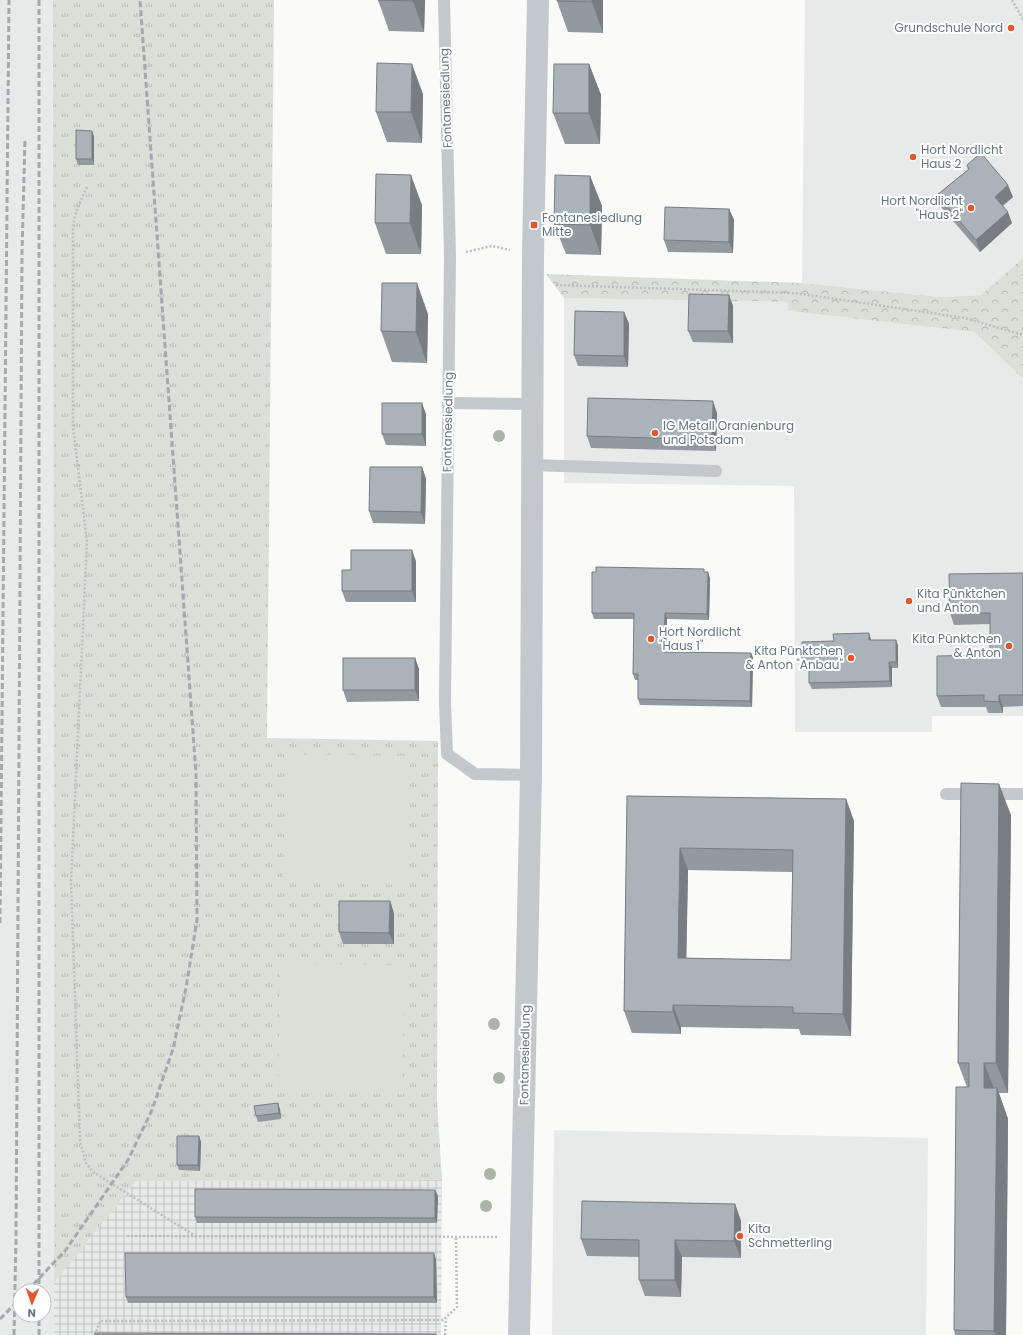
<svg xmlns="http://www.w3.org/2000/svg" width="1023" height="1335" font-family="Poppins,sans-serif">
<defs>
<pattern id="industrial-grid" width="8" height="8" patternUnits="userSpaceOnUse"><rect width="8" height="8" fill="#e8e9e9"/><path d="M0 4h8M4 0v8" fill="none" stroke="#c0c1c2"/></pattern>
<pattern id="grass-tufts" width="24" height="20" patternUnits="userSpaceOnUse"><rect width="24" height="20" fill="#dadfd7"/><path d="M3 7l-1-3M5 7V3M7 7l1-3M15 17l-1-3M17 17v-4M19 17l1-3" fill="none" stroke="#b4b9b4"/></pattern>
<pattern id="forest-crowns" width="20" height="18" patternUnits="userSpaceOnUse"><rect width="20" height="18" fill="#dadfd7"/><path d="M2 6a3 3 0 1 1 6 0M12 15a3 3 0 1 1 6 0" fill="none" stroke="#b4b9b4"/></pattern>
</defs>
<rect width="100%" height="100%" fill="#fafaf8"/>
<g fill="#e8e9e9" fill-rule="evenodd">
<path d="M 0,0 L 53,0 L 54,1335 L 0,1335 ZM 20,1291 L 44,1291 L 44,1315 L 20,1315 Z"/>
<path d="M 805,0 L 1023,0 L 1023,258 L 981,295 L 940,297 L 802,283 Z"/>
<path d="M 564,298 L 788,302 L 788,311 L 976,332 L 1023,379 L 1023,716 L 932,716 L 932,732 L 795,732 L 794,486 L 564,483 Z"/>
<path d="M 554,1130 L 928,1138 L 926,1335 L 552,1335 Z"/>
</g>
<path fill="url(#industrial-grid)" d="M 442,1180 L 441,1335 L 54,1335 L 54,1283 L 136,1181 Z"/>
<path fill="url(#grass-tufts)" d="M 53,0 L 274,0 L 267,738 L 438,741 L 437,1100 L 442,1180 L 136,1181 L 54,1283 Z"/>
<path fill="url(#forest-crowns)" d="M 1023,258 L 1023,379 L 975,332 L 788,311 L 788,302 L 564,298 L 546,274 L 802,283 L 940,297 L 981,295 Z"/>
<g fill="#dadfd7">
<path d="M 286,754 L 410,756 L 408,885 L 283,882 Z"/>
<path d="M 280,963 L 405,965 L 402,1094 L 278,1092 Z"/>
</g>
<g fill="none" stroke-linecap="round" stroke-linejoin="round">
<g stroke="#bbbfc2" stroke-width="2.5" stroke-dasharray="2 2" stroke-linecap="butt">
<path d="M 1012,0 L 1023,19"/>
<path d="M 87,187 C 80,202 73,215 73,231 L 73,427 L 87,541 L 71,882 L 80,1141 L 86,1163 L 93,1172 L 197,1237"/>
<path d="M 466,252 L 492,246 L 510,250"/>
<path d="M 556,285 L 795,293 L 965,318 L 1023,335"/>
<path d="M 127,1236 L 499,1237"/>
<path d="M 95,1335 L 100,1321 L 443,1320 L 457,1307 L 456,1237"/>
<path d="M 445,1335 L 446,1318"/>
</g>
<g stroke="#c3c8cc" stroke-width="12">
<path d="M 444,0 L 450,257 L 445,702 L 447,754 L 475,774 L 531,775"/>
<path d="M 448,403 L 533,404"/>
<path d="M 532,465 L 716,471"/>
<path d="M 946,794 L 1023,794"/>
</g>
<path stroke="#c3c8cc" stroke-width="22" d="M 519,1335 L 531,775 L 533,256 L 538,0"/>
<g stroke="#a2aab0" stroke-width="3" stroke-dasharray="6 3" stroke-linecap="butt">
<path d="M 39,0 L 39,1291"/>
<path d="M 0,923 L 9,0"/>
<path d="M 27,1291 L 65,1251 L 128,1160 L 152,1110 L 173,1049 L 186,988 L 197,920 L 196,774 L 140,0"/>
<path d="M 0,1319 L 16,1303"/>
<path d="M 14,1335 L 16,1239 L 22,253 L 25,138"/>
<path d="M 39,1335 L 39,1315"/>
</g>
</g>
<g fill="#aab4a7">
<circle cx="499" cy="436" r="6"/>
<circle cx="494" cy="1024" r="6"/>
<circle cx="499" cy="1078" r="6"/>
<circle cx="490" cy="1174" r="6"/>
<circle cx="486" cy="1206" r="6"/>
</g>
<g fill="#929a9f" fill-rule="evenodd">
<path d="M 378,0 L 425,0 L 424,32 L 389,31 Z"/>
<path d="M 603,0 L 603,33 L 568,32 L 557,1 Z"/>
<path d="M 589,64 L 601,95 L 600,144 L 565,144 L 553,113 Z"/>
<path d="M 423,94 L 422,143 L 387,142 L 376,112 Z"/>
<path d="M 94,136 L 94,165 L 78,165 L 76,159 Z"/>
<path d="M 967,165 L 1013,197 L 1003,206 L 1012,223 L 980,252 L 941,207 L 937,195 L 968,170 Z"/>
<path d="M 590,176 L 602,206 L 601,255 L 566,254 L 554,224 Z"/>
<path d="M 422,205 L 421,254 L 386,254 L 375,223 Z"/>
<path d="M 729,209 L 734,220 L 733,253 L 668,252 L 664,240 Z"/>
<path d="M 729,295 L 733,306 L 733,343 L 693,342 L 688,331 Z"/>
<path d="M 624,312 L 629,324 L 628,367 L 578,366 L 574,355 Z"/>
<path d="M 428,314 L 427,363 L 392,362 L 381,331 Z"/>
<path d="M 717,413 L 716,451 L 591,448 L 587,436 Z"/>
<path d="M 426,414 L 426,446 L 386,445 L 382,434 Z"/>
<path d="M 422,467 L 426,479 L 425,524 L 373,523 L 369,511 Z"/>
<path d="M 416,561 L 416,602 L 346,602 L 342,591 L 351,570 Z"/>
<path d="M 705,572 L 710,578 L 709,620 L 667,619 L 666,652 L 751,653 L 753,658 L 752,707 L 640,705 L 638,699 L 638,680 L 635,680 L 633,674 L 634,619 L 594,619 L 592,613 Z"/>
<path d="M 1023,573 L 1023,706 L 1003,707 L 1003,713 L 988,713 L 986,707 L 941,707 L 937,696 L 990,655 L 990,624 L 954,625 L 950,613 Z"/>
<path d="M 871,639 L 871,640 L 896,640 L 898,646 L 898,668 L 892,668 L 892,687 L 812,689 L 809,683 L 809,669 L 805,669 L 802,663 L 834,641 Z"/>
<path d="M 415,658 L 419,669 L 419,701 L 347,702 L 343,690 Z"/>
<path d="M 627,796 L 846,799 L 854,821 L 851,1036 L 801,1035 L 799,1029 L 681,1027 L 681,1034 L 632,1033 L 624,1011 ZM 688,870 L 793,872 L 791,960 L 686,958 Z"/>
<path d="M 1011,815 L 1008,1093 L 999,1093 L 1008,1119 L 1006,1335 L 955,1335 L 954,1330 L 967,1087 L 958,1063 Z"/>
<path d="M 394,913 L 394,944 L 343,944 L 339,932 Z"/>
<path d="M 280,1109 L 281,1119 L 258,1122 L 256,1116 Z"/>
<path d="M 199,1136 L 201,1142 L 200,1171 L 179,1170 L 177,1165 Z"/>
<path d="M 435,1190 L 438,1196 L 437,1223 L 197,1223 L 195,1217 Z"/>
<path d="M 735,1204 L 741,1221 L 741,1258 L 682,1257 L 681,1297 L 645,1296 L 639,1280 L 639,1257 L 587,1256 L 581,1239 Z"/>
<path d="M 436,1259 L 437,1303 L 128,1303 L 126,1297 Z"/>
</g>
<g fill="#777d82">
<path d="M 413,0 L 425,0 L 424,32 L 413,1 Z"/>
<path d="M 592,0 L 603,0 L 603,33 L 592,2 Z"/>
<path d="M 412,64 L 423,94 L 422,143 L 411,112 Z"/>
<path d="M 589,64 L 601,95 L 600,144 L 589,113 Z"/>
<path d="M 92,131 L 94,136 L 94,165 L 92,159 Z"/>
<path d="M 411,175 L 422,205 L 421,254 L 410,223 Z"/>
<path d="M 590,176 L 602,206 L 601,255 L 590,225 Z"/>
<path d="M 1008,185 L 1013,197 L 999,208 L 995,197 Z"/>
<path d="M 729,209 L 734,220 L 733,253 L 729,242 Z"/>
<path d="M 1008,212 L 1012,223 L 980,252 L 976,240 Z"/>
<path d="M 417,283 L 428,314 L 427,363 L 416,332 Z"/>
<path d="M 729,295 L 733,306 L 733,343 L 728,331 Z"/>
<path d="M 624,312 L 629,324 L 628,367 L 624,356 Z"/>
<path d="M 713,401 L 717,413 L 716,451 L 712,440 Z"/>
<path d="M 422,403 L 426,414 L 426,446 L 422,434 Z"/>
<path d="M 422,467 L 426,479 L 425,524 L 421,512 Z"/>
<path d="M 412,550 L 416,561 L 416,602 L 412,591 Z"/>
<path d="M 708,572 L 710,578 L 709,620 L 707,614 Z"/>
<path d="M 665,613 L 667,619 L 666,657 L 664,652 Z"/>
<path d="M 869,633 L 871,639 L 871,646 L 869,640 Z"/>
<path d="M 896,640 L 898,646 L 898,668 L 896,662 Z"/>
<path d="M 751,653 L 753,658 L 752,707 L 750,701 Z"/>
<path d="M 415,658 L 419,669 L 419,701 L 415,690 Z"/>
<path d="M 889,662 L 892,668 L 892,687 L 890,681 Z"/>
<path d="M 999,695 L 1003,707 L 1003,713 L 999,702 Z"/>
<path d="M 999,784 L 1011,815 L 1008,1093 L 996,1063 Z"/>
<path d="M 846,799 L 854,821 L 851,1036 L 843,1014 Z"/>
<path d="M 680,848 L 688,870 L 686,980 L 678,958 Z"/>
<path d="M 390,901 L 394,913 L 394,944 L 389,933 Z"/>
<path d="M 673,1005 L 681,1027 L 681,1034 L 673,1012 Z"/>
<path d="M 984,1063 L 996,1093 L 984,1088 Z"/>
<path d="M 997,1088 L 1008,1119 L 1006,1335 L 996,1335 L 994,1331 Z"/>
<path d="M 278,1103 L 280,1109 L 281,1119 L 279,1113 Z"/>
<path d="M 199,1136 L 201,1142 L 200,1171 L 198,1165 Z"/>
<path d="M 435,1190 L 438,1196 L 437,1223 L 435,1218 Z"/>
<path d="M 735,1204 L 741,1221 L 741,1258 L 734,1241 Z"/>
<path d="M 675,1240 L 682,1257 L 681,1297 L 675,1280 Z"/>
<path d="M 434,1253 L 436,1259 L 437,1303 L 434,1297 Z"/>
</g>
<g fill="#aab3b9" stroke="#777d82" fill-rule="evenodd">
<path d="M 378,0 L 413,0 L 413,1 Z"/>
<path d="M 557,0 L 592,0 L 592,2 L 557,1 Z"/>
<path d="M 377,63 L 412,64 L 411,112 L 376,112 Z"/>
<path d="M 554,64 L 589,64 L 589,113 L 553,113 Z"/>
<path d="M 76,130 L 92,131 L 92,159 L 76,159 Z"/>
<path d="M 981,153 L 1008,185 L 995,197 L 1008,212 L 976,240 L 937,195 L 969,169 L 967,165 Z"/>
<path d="M 376,174 L 411,175 L 410,223 L 375,223 Z"/>
<path d="M 555,175 L 590,176 L 590,225 L 554,224 Z"/>
<path d="M 665,207 L 729,209 L 729,242 L 664,240 Z"/>
<path d="M 382,283 L 417,283 L 416,332 L 381,331 Z"/>
<path d="M 689,294 L 729,295 L 728,331 L 688,331 Z"/>
<path d="M 575,311 L 624,312 L 624,356 L 574,355 Z"/>
<path d="M 588,398 L 713,401 L 712,440 L 587,436 Z"/>
<rect x="382" y="403" width="40" height="31"/>
<path d="M 370,467 L 422,467 L 421,512 L 369,511 Z"/>
<path d="M 351,550 L 412,550 L 412,591 L 342,591 L 342,570 L 351,570 Z"/>
<path d="M 596,567 L 704,569 L 704,572 L 708,572 L 707,614 L 665,613 L 664,652 L 751,653 L 750,701 L 638,699 L 638,674 L 633,674 L 634,613 L 592,613 L 592,572 L 596,572 Z"/>
<path d="M 1023,573 L 1023,695 L 999,695 L 999,702 L 984,701 L 984,695 L 937,696 L 937,656 L 990,655 L 990,613 L 950,613 L 949,574 Z"/>
<path d="M 869,633 L 869,640 L 896,640 L 896,662 L 889,662 L 890,681 L 809,683 L 809,663 L 802,663 L 802,642 L 834,641 L 833,634 Z"/>
<rect x="343" y="658" width="72" height="32"/>
<path d="M 961,783 L 999,784 L 996,1063 L 984,1063 L 984,1088 L 997,1088 L 994,1331 L 954,1330 L 956,1087 L 969,1087 L 969,1063 L 958,1063 Z"/>
<path d="M 627,796 L 846,799 L 843,1014 L 793,1013 L 793,1007 L 673,1005 L 673,1012 L 624,1011 ZM 680,848 L 793,850 L 791,960 L 678,958 Z"/>
<path d="M 339,901 L 390,901 L 389,933 L 339,932 Z"/>
<path d="M 278,1103 L 279,1113 L 256,1116 L 254,1106 Z"/>
<path d="M 177,1136 L 199,1136 L 198,1165 L 177,1165 Z"/>
<path d="M 195,1189 L 435,1190 L 435,1218 L 195,1217 Z"/>
<path d="M 582,1201 L 735,1204 L 734,1241 L 675,1240 L 675,1280 L 639,1280 L 639,1240 L 581,1239 Z"/>
<path d="M 125,1253 L 434,1253 L 434,1297 L 126,1297 Z"/>
<path d="M 95,1333 L 436,1334 L 436,1335 L 95,1335 Z"/>
</g>
<g fill="#e4572e" stroke="#fff" stroke-width="1.5">
<circle cx="1011" cy="28" r="4"/>
<circle cx="913" cy="157" r="4"/>
<circle cx="971" cy="208" r="4"/>
<rect x="530" y="221" width="8" height="8" rx="2"/>
<circle cx="655" cy="433" r="4"/>
<circle cx="909" cy="601" r="4"/>
<circle cx="651" cy="639" r="4"/>
<circle cx="1009" cy="646" r="4"/>
<circle cx="851" cy="658" r="4"/>
<circle cx="740" cy="1236" r="4"/>
</g>
<g text-anchor="middle" stroke-width="4" stroke-linejoin="round" paint-order="stroke">
<g font-size="12" fill="#657683" stroke="#fff" text-anchor="start">
<text x="1003" y="32" text-anchor="end">Grundschule Nord</text>
<text x="921" y="154">Hort Nordlicht<tspan x="921" dy="14">Haus 2</tspan></text>
<text x="963" y="205" text-anchor="end">Hort Nordlicht<tspan x="963" dy="14">"Haus 2"</tspan></text>
<text x="542" y="222">Fontanesiedlung<tspan x="542" dy="14">Mitte</tspan></text>
<text x="663" y="430">IG Metall Oranienburg<tspan x="663" dy="14">und Potsdam</tspan></text>
<text x="917" y="598">Kita Pünktchen<tspan x="917" dy="14">und Anton</tspan></text>
<text x="659" y="636">Hort Nordlicht<tspan x="659" dy="14">"Haus 1"</tspan></text>
<text x="1001" y="643" text-anchor="end">Kita Pünktchen<tspan x="1001" dy="14">&amp; Anton</tspan></text>
<text x="843" y="655" text-anchor="end">Kita Pünktchen<tspan x="843" dy="14">&amp; Anton "Anbau"</tspan></text>
<text x="748" y="1233">Kita<tspan x="748" dy="14">Schmetterling</tspan></text>
</g>
<g font-size="12" fill="#657683" stroke="#fff">
<text transform="translate(446 98) rotate(-92)" y="4">Fontanesiedlung</text>
<text transform="translate(448 422) rotate(-89)" y="4">Fontanesiedlung</text>
<text transform="translate(525 1055) rotate(-89)" y="4">Fontanesiedlung</text>
</g>
</g>
<g transform="translate(32 1303) rotate(182)"><circle r="19" fill="#ffffff" stroke="#c1c8cd"/>
<path d="M0-3L7 15L0 10L-7 15Z" fill="#e4572e"/>
<text y="-6" font-size="11" font-weight="bold" text-anchor="middle" fill="#657683">N</text>
</g>
</svg>
